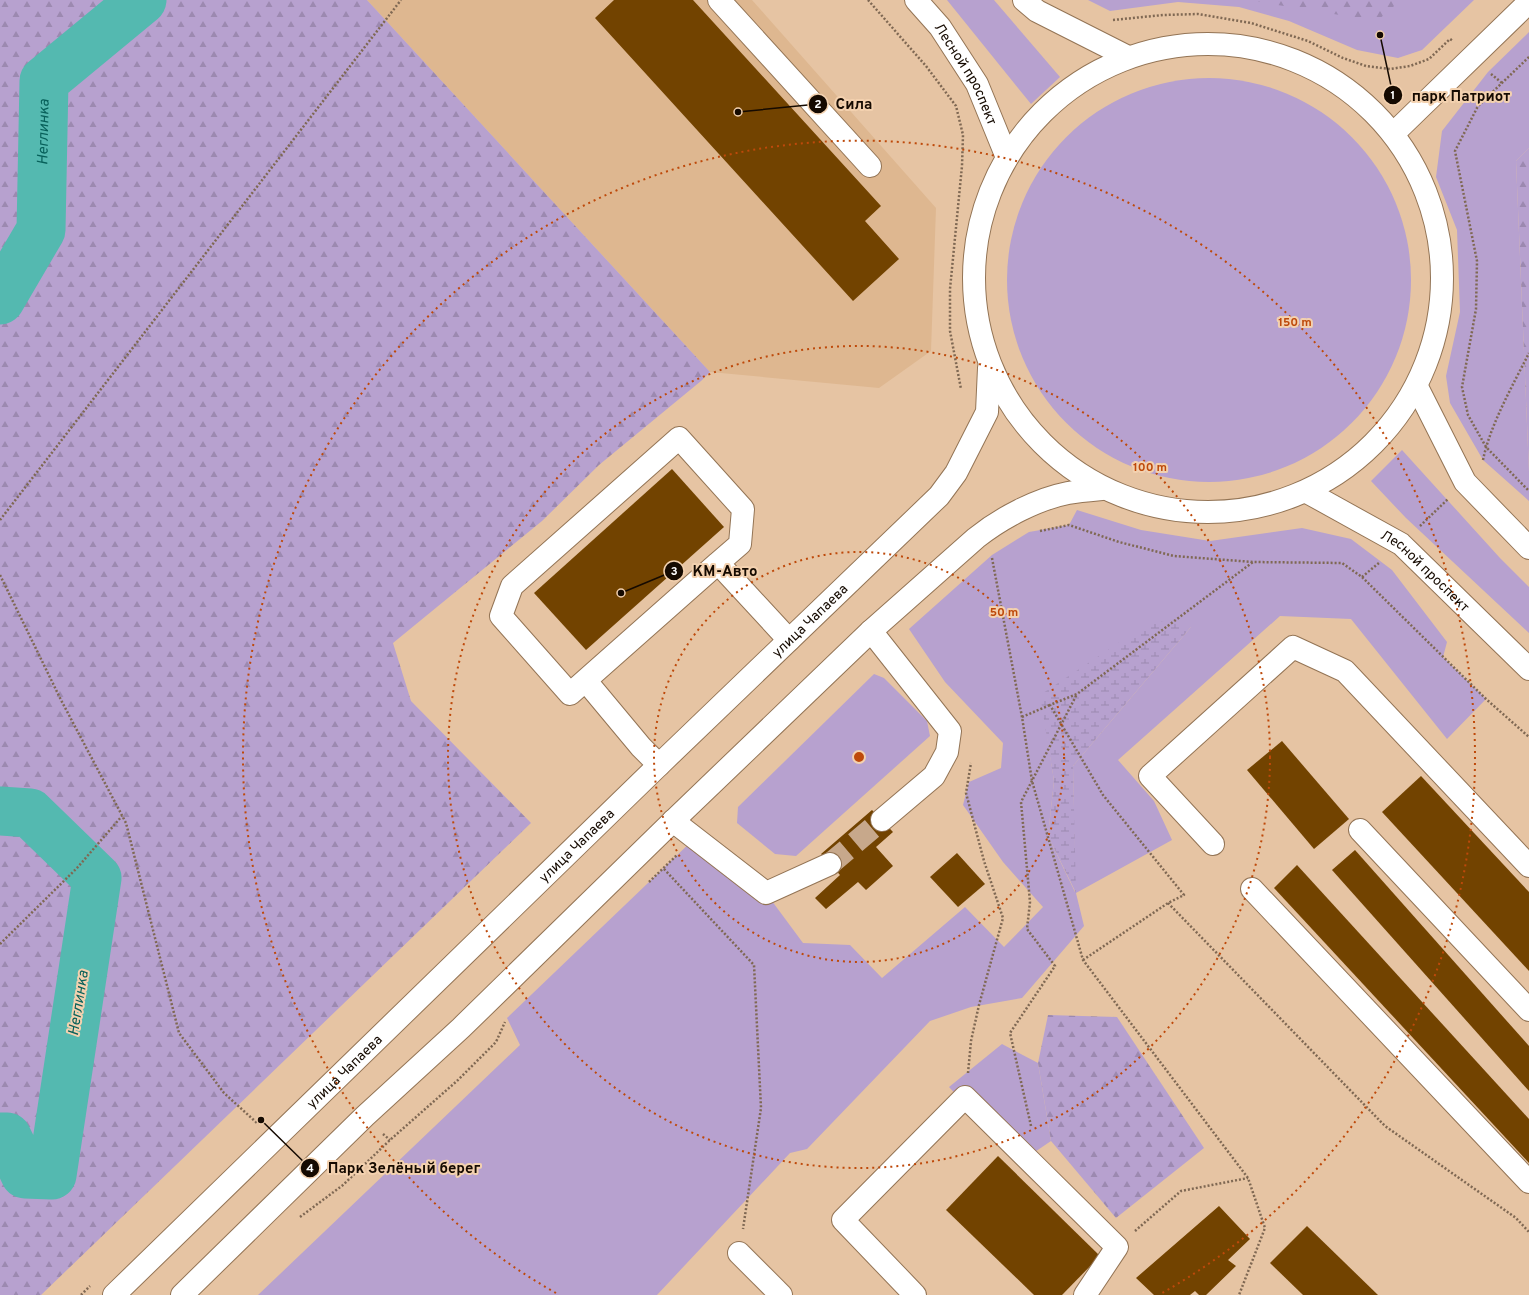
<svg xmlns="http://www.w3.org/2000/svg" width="1529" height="1295" font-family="Overpass,sans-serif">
<defs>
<pattern id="forest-firs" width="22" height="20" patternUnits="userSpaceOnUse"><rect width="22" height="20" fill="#b7a1cf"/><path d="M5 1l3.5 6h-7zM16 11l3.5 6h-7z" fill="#9c89b0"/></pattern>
<pattern id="wetland-marsh" width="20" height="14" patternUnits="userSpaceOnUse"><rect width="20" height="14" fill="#b7a1cf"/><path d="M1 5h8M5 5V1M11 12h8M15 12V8" fill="none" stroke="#9c89b0"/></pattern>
</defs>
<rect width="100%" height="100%" fill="#e6c4a3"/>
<path fill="#deb790" d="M 367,0 L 752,0 L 936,208 L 931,351 L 879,388 L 710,372 Z"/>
<g fill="#b7a1cf" fill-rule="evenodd">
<path d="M 947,0 L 994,0 L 1060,77 L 1031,104 Z"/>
<path d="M 1088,0 L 1474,0 L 1422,50 L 1398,58 L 1357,50 L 1289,21 L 1239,7 L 1178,2 L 1110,11 Z"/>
<path d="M 1529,32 L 1529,148 L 1516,161 L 1529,472 L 1529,501 L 1483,460 L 1450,403 L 1446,376 L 1460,312 L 1457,230 L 1436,177 L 1442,131 L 1488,72 Z"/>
<circle cx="1209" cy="280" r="202"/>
<path d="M 1402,450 L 1500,558 L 1529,587 L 1529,633 L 1406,518 L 1371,481 Z"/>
<path d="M 1077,510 L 1141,530 L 1210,541 L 1302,528 L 1351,539 L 1392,570 L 1447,642 L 1443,657 L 1486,699 L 1447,739 L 1351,619 L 1280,616 L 1118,760 L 1154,801 L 1172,840 L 1076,893 L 1084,926 L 1022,998 L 971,1007 L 930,1021 L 807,1149 L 790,1153 L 657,1295 L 258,1295 L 520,1045 L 507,1018 L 695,838 L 766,893 L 803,943 L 850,945 L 882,978 L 965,907 L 1004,947 L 1043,907 L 1003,862 L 963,805 L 969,782 L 1001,768 L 1003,743 L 945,682 L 909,629 L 992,555 L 1029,532 L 1069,525 ZM 1191,627 L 1073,766 L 1075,892 L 1048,836 L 1054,781 L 1041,695 Z"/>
<path d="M 874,674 L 884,678 L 927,721 L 930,736 L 796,856 L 775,854 L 737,823 L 738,807 Z"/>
<path d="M 1002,1044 L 1038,1063 L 1051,1141 L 1020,1162 L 949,1087 Z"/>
</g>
<g fill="url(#forest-firs)">
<path d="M 0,0 L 367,0 L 710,372 L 701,381 L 599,465 L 542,521 L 393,643 L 411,701 L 531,823 L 41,1295 L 0,1295 Z"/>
<path d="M 1247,0 L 1401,0 L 1377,21 Z"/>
<path d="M 1529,148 L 1529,472 L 1516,161 Z"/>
<path d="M 1048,1015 L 1117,1017 L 1204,1148 L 1116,1218 L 1051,1141 L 1038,1063 Z"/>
</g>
<path fill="url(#wetland-marsh)" d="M 1153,620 L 1191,627 L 1073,766 L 1076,893 L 1048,836 L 1054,781 L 1040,695 Z"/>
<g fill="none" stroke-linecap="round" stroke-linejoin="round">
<g stroke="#54b9b0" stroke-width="49">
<path id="s1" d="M 0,300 L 41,230 L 44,81 L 142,0"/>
<path d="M 0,811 L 30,813 L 97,878 L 52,1175 L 25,1174 L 7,1137 L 0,1137"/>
</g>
</g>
<g fill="#724300">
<path d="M 614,0 L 693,0 L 881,206 L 865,221 L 899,259 L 853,301 L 595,18 Z"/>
<path d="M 672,469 L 724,527 L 586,650 L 534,593 Z"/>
<path d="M 1282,741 L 1349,819 L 1314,849 L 1247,770 Z"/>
<path d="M 1421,776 L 1529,892 L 1529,971 L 1382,812 Z"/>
<path d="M 872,810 L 893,832 L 876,847 L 893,866 L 866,890 L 858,882 L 826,909 L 815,898 L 840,875 L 821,854 Z"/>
<path d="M 1355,850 L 1529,1046 L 1529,1091 L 1332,870 Z"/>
<path d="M 957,853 L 985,884 L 958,907 L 930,877 Z"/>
<path d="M 1297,865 L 1529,1119 L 1529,1163 L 1274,888 Z"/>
<path d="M 998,1156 L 1100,1256 L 1062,1295 L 1034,1295 L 946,1210 Z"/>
<path d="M 1219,1206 L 1250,1239 L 1228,1260 L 1236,1266 L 1206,1295 L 1199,1295 L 1195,1291 L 1190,1295 L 1154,1295 L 1136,1278 Z"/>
<path d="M 1307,1226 L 1378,1295 L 1303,1295 L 1270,1263 Z"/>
</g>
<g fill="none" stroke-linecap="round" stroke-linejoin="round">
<path stroke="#c7a88b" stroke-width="22" stroke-dasharray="22 11" stroke-linecap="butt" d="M 830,864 L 882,820"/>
<g stroke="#937455" stroke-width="24">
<g id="minor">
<path d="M 719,0 L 870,166"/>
<path d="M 1394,133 L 1529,2"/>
<path d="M 718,563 L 740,544 L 743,509 L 679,438 L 512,586 L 501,616 L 570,694 L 718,563 L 789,640"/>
<path d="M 871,631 L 950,731 L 947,752 L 934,776 L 882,820"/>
<path d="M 586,681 L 641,747 L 659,765"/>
<path d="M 673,821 L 766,893 L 830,864"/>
<path d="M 1360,830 L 1529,1010"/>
<path d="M 1213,844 L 1150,776 L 1293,647 L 1345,671 L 1529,866"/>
<path d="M 1252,889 L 1529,1182"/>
<path d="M 739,1253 L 781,1295"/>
<path d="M 915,1295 L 843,1220 L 965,1097 L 1117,1247 L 1085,1295"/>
</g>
</g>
<g stroke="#937455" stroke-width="24">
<g id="major">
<path id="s2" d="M 916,0 L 940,27 L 977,84 L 1006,155"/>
<path d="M 1024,0 L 1037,11 L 1128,57"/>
<circle cx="1208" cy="278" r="234"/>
<path d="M 1417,387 L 1465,482 L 1529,548"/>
<path id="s3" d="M 1307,492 L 1401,544 L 1529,669"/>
<path id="s4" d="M 114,1295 L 659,765 L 939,496 L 956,473 L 987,412 L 989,368"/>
<path d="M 182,1295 L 365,1116 L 461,1028 L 673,821 L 871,631 L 976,538 C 1001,518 1037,499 1068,493 C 1079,491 1091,490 1102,489"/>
</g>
</g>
<g stroke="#7f6853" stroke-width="2.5" stroke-dasharray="2 2" stroke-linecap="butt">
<path d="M 868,0 L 926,66 L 956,106 L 963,135 L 962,166 L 950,289 L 950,331 L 961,389"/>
<path d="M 1113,20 L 1163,15 L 1198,14 L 1251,23 L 1308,41 L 1343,58 L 1366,66 L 1390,69 L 1410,66 L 1429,59 L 1450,39 L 1453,41"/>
<path d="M 1529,57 L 1478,106 L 1455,151 L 1477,261 L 1476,309 L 1462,387 L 1468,415 L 1486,447 L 1529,491"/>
<path d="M 1491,74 L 1502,83"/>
<path d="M 1483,460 C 1490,425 1513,385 1529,353"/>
<path d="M 0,520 L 401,0"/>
<path d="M 1420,526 L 1448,499"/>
<path d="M 1040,531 L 1069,525 L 1119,542 L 1174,556 L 1253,562 L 1342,563 L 1362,577 L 1486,699 L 1529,737"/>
<path d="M 992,558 L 1022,717 L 1032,781 L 1083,960 L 1248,1178 L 1265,1228 L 1239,1295"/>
<path d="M 0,575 L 61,700 L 126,823 L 179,1033 L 224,1093 L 257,1123"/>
<path d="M 1362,577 L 1380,562"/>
<path d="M 1022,717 L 1050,705"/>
<path d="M 664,869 L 754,965 L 761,1108 L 743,1229"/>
<path d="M 649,882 L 677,855"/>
<path d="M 1168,903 L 1385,1126 L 1516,1218 L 1529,1232"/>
<path d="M 0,944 L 77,868 L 122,816"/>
<path d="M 1083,960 L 1168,903 L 1184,895 L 1103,795 L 1050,705 L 1077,694 L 1253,562"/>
<path d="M 968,1073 L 971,1041 L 979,1005 L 1003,918 L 984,861 L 966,793 L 971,763"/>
<path d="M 1031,1126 L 1010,1033 L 1055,966 L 1027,929 L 1030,902 L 1021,802 L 1077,694"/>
<path d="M 383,1134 L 390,1140"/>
<path d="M 300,1217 L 343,1185 L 390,1140 L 458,1080 L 496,1042 L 505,1022"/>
<path d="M 1135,1231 L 1181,1191 L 1248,1178"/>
<path d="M 81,1295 L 90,1286"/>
</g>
<use href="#minor" stroke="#fff" stroke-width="22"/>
<use href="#major" stroke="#fff" stroke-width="22"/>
</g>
<g fill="none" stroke="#be490a" stroke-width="2" stroke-dasharray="2 4">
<circle cx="859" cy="757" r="205"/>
<circle cx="859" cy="757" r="411"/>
<path d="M556 1293A616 616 0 1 1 1162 1293"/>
</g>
<g text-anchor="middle" stroke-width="4" stroke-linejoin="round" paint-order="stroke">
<g font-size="14" fill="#150a01" stroke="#f3d1af">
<text dy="5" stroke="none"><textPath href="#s2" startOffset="90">Лесной проспект</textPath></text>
<text dy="5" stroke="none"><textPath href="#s3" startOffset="143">Лесной проспект</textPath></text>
<text dy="5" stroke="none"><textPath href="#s4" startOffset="969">улица Чапаева</textPath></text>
<text dy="5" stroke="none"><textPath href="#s4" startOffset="645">улица Чапаева</textPath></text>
<text dy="5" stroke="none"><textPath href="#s4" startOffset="321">улица Чапаева</textPath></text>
</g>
<g font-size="15" font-style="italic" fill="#07605a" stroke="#f3d1af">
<text dy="5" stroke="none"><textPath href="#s1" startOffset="179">Неглинка</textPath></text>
<text transform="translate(78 1003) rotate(-81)" y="5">Неглинка</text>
</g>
</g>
<circle cx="859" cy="757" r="6" fill="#be490a" stroke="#f3d1af" stroke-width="2"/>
<g font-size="12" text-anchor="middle" font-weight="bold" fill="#be490a" stroke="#f3d1af" stroke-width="4" stroke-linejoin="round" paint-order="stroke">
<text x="1295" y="326">150 m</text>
<text x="1150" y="471">100 m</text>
<text x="1004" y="616">50 m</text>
</g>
<path fill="none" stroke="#150a01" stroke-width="1.5" d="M1380 35L1393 95M738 112L818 104M621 593L674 571M261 1120L310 1168"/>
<g fill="#150a01" stroke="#f3d1af" stroke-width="1.5">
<circle cx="1380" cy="35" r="4"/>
<circle cx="738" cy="112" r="4"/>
<circle cx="621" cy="593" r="4"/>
<circle cx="261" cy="1120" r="4"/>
<circle cx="1393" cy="95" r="10"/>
<circle cx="818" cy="104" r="10"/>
<circle cx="674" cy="571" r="10"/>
<circle cx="310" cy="1168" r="10"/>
</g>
<g font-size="12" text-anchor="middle" font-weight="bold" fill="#fff">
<text x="1393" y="99">1</text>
<text x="818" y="108">2</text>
<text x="674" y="575">3</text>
<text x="310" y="1172">4</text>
</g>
<g font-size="15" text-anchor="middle" font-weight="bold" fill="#150a01" stroke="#f3d1af" stroke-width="4" stroke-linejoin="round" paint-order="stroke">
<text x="1461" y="101">парк Патриот</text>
<text x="854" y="109">Сила</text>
<text x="725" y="576">КМ-Авто</text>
<text x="404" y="1173">Парк Зелёный берег</text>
</g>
</svg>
